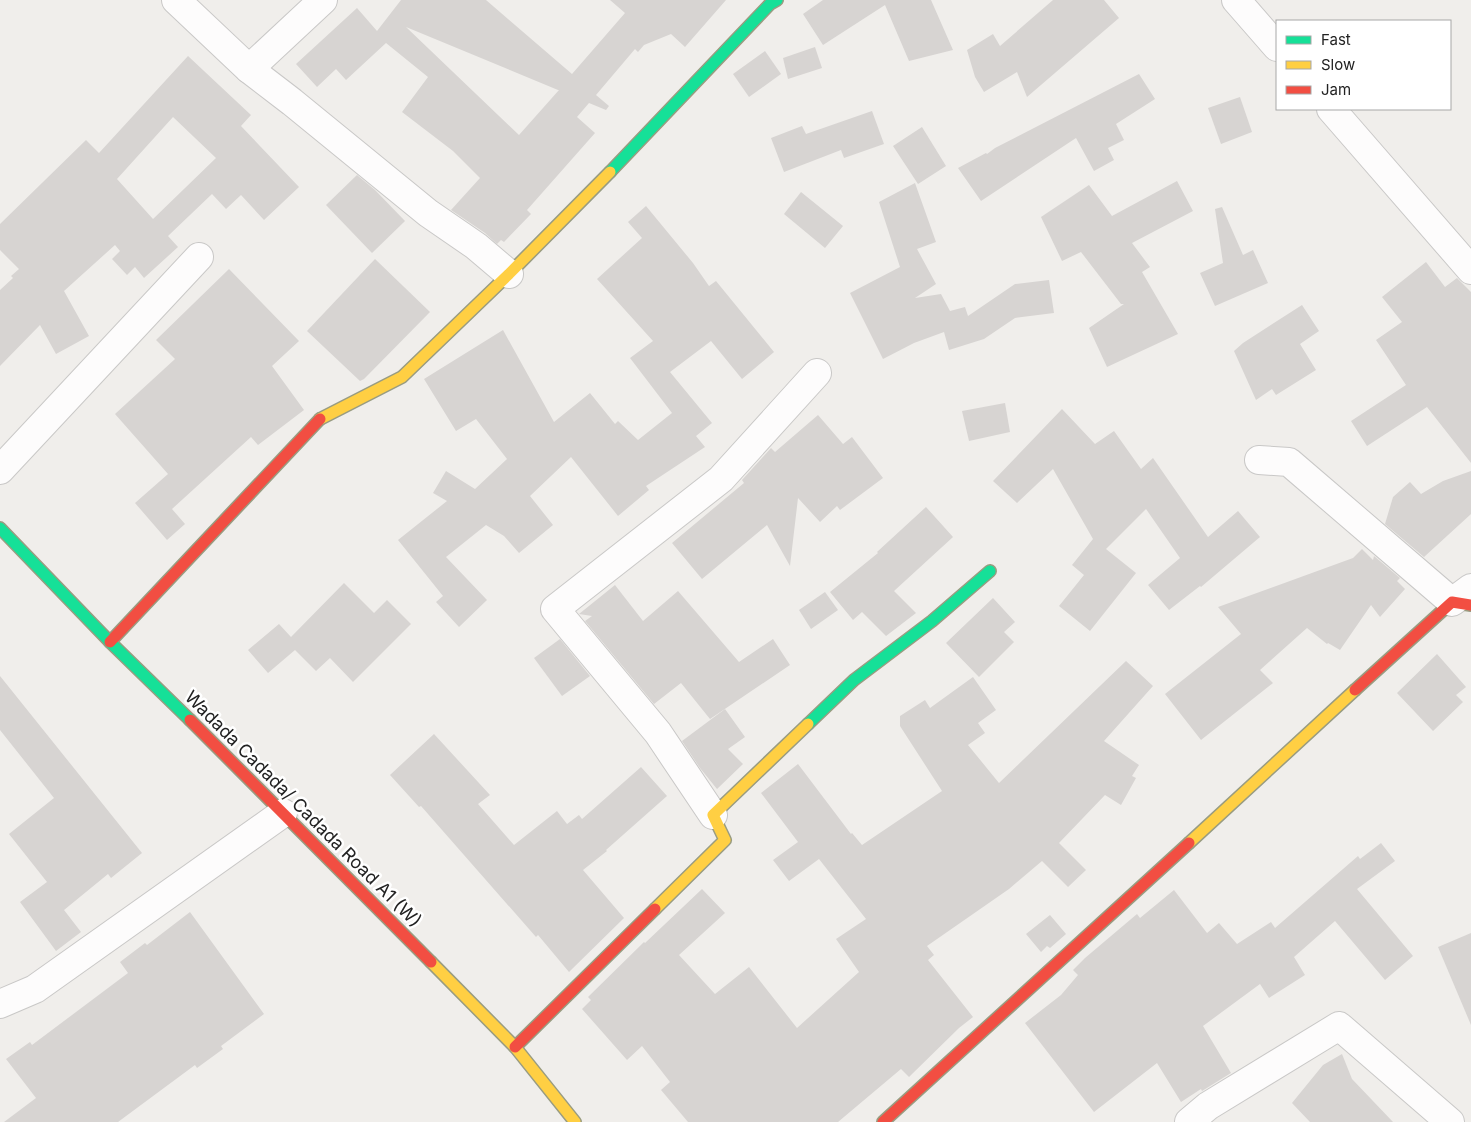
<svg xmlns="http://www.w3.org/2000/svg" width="1471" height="1122" font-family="Inter,sans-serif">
<rect width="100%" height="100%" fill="#f0eeeb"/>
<g fill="#d7d4d2" fill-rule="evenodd">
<path d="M 401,0 L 486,0 L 572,74 L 625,13 L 610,0 L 726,0 L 685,47 L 671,34 L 644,45 L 638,52 L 635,49 L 596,95 L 609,106 L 606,110 L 589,103 L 577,117 L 595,133 L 527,210 L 531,214 L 504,242 L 501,240 L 497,244 L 485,233 L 451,210 L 480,178 L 453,151 L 402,112 L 428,77 L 386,43 L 346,80 L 336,69 L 317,87 L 296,64 L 357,8 L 377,31 ZM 406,27 L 558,90 L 559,90 L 519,135 Z"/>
<path d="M 823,0 L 931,0 L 953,50 L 909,61 L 885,5 L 823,45 L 803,14 Z"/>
<path d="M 1053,0 L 1104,0 L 1119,18 L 1027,97 L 1017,72 L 984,92 L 975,77 L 967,50 L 993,34 L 1000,46 Z"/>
<path d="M 815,47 L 822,68 L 788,79 L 783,58 Z"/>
<path d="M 765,51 L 781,74 L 749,97 L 733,74 Z"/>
<path d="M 188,56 L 251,115 L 241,126 L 299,187 L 264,220 L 241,195 L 226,209 L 212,194 L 168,236 L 178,247 L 144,278 L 135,267 L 127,275 L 112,259 L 120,251 L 115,245 L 64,291 L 89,336 L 56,354 L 40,325 L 0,366 L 0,290 L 13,278 L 11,276 L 19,269 L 0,250 L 0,224 L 86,140 L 99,153 ZM 173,117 L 216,158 L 153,219 L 117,179 Z"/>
<path d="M 1139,74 L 1155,99 L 1116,124 L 1124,140 L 1108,148 L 1114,160 L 1094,171 L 1076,138 L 981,201 L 958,168 L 986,153 L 987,154 L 995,148 Z"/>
<path d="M 1240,97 L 1252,132 L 1221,144 L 1208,108 Z"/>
<path d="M 872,111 L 884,144 L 844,158 L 841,150 L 784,172 L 771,138 L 802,126 L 806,134 Z"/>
<path d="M 922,127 L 946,166 L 918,184 L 893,146 Z"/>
<path d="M 357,175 L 375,190 L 405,221 L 372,253 L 326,205 Z"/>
<path d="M 1177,181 L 1193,211 L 1132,243 L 1150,267 L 1142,272 L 1178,334 L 1107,367 L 1089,328 L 1124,304 L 1121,304 L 1081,252 L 1062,261 L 1041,217 L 1089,185 L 1112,216 Z"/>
<path d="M 915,183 L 936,242 L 917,249 L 936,284 L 915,298 L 941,294 L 950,311 L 965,307 L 968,316 L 1015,284 L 1049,280 L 1054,313 L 1015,318 L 984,339 L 949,350 L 944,332 L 914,343 L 883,359 L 850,293 L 900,267 L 879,202 Z"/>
<path d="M 801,192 L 843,226 L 825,248 L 784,214 Z"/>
<path d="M 646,206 L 693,263 L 709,286 L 716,281 L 774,352 L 742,379 L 711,341 L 670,372 L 712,423 L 696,436 L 705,447 L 646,486 L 649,490 L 618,516 L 571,457 L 530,496 L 553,525 L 519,553 L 504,536 L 486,525 L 446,557 L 487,600 L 459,627 L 436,602 L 443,596 L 398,540 L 447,501 L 433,493 L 446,471 L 475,489 L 507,459 L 476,419 L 456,431 L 424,379 L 503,330 L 554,422 L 590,393 L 615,424 L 618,421 L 638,440 L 672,413 L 630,358 L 653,341 L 597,279 L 642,238 L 628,222 Z"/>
<path d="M 1222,207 L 1243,255 L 1253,250 L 1268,283 L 1215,306 L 1200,273 L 1223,263 L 1215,209 Z"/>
<path d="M 375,259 L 430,312 L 364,379 L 360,381 L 307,331 Z"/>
<path d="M 1426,262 L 1445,287 L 1457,278 L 1471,292 L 1471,463 L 1427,407 L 1367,446 L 1351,421 L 1406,385 L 1376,340 L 1402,322 L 1382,297 Z"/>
<path d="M 229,269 L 299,341 L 272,366 L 304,410 L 258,445 L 251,437 L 172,509 L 185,524 L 167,540 L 135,503 L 168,474 L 115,414 L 175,359 L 156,340 Z"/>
<path d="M 1302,305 L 1319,331 L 1300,344 L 1316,370 L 1276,395 L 1272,389 L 1256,400 L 1234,351 L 1243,343 Z"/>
<path d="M 1005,403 L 1010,432 L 969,441 L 962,411 Z"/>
<path d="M 1062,409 L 1095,444 L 1114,431 L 1141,469 L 1153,458 L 1208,537 L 1238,511 L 1260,537 L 1201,587 L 1200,586 L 1169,610 L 1148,585 L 1180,558 L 1146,509 L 1106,549 L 1136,573 L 1090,631 L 1059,606 L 1084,575 L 1072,565 L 1093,539 L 1053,469 L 1017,503 L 993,481 Z"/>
<path d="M 818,415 L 843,444 L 852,437 L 883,478 L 840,510 L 837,506 L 820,522 L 798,498 L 790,566 L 767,525 L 702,579 L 672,543 L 744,483 L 742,480 L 771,448 L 775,452 Z"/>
<path d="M 1471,471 L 1471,514 L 1424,557 L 1385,524 L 1393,497 L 1410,482 L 1421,494 L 1443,481 Z"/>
<path d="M 926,507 L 953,537 L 894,591 L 916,613 L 886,636 L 862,612 L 853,620 L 830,592 L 878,553 L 877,552 Z"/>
<path d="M 1362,549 L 1373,560 L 1374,556 L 1400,578 L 1397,581 L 1405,589 L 1380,617 L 1371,605 L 1340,650 L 1328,643 L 1327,644 L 1307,628 L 1260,670 L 1273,683 L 1201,740 L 1165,694 L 1241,634 L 1218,607 L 1353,558 Z"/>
<path d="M 344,583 L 374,613 L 387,600 L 411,624 L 353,682 L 330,658 L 316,671 L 295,650 L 268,673 L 248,650 L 279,624 L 291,637 Z"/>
<path d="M 615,585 L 643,621 L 678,591 L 739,662 L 773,639 L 790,665 L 710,719 L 681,683 L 654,704 L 585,621 L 592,616 L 579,614 Z"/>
<path d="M 825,592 L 838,610 L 811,629 L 799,610 Z"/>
<path d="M 993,598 L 1015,622 L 1004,632 L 1014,642 L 979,677 L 946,643 Z"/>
<path d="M 560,639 L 590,676 L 562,696 L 534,658 Z"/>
<path d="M 1437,654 L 1466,687 L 1456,695 L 1463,702 L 1433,731 L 1397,693 Z"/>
<path d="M 1126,661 L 1153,686 L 1104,741 L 1139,765 L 1132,776 L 1136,778 L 1121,805 L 1105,795 L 1059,843 L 1086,870 L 1068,887 L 1042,861 L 1009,889 L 927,946 L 934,955 L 928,960 L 973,1017 L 959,1028 L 909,1077 L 901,1069 L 838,1122 L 688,1122 L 661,1090 L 670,1082 L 642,1046 L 627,1060 L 582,1009 L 591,1000 L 588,997 L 644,942 L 645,943 L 702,889 L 725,913 L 679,955 L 715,994 L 749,967 L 797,1028 L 859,972 L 836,939 L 866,919 L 819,859 L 789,881 L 773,860 L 798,842 L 761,793 L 798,764 L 851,834 L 852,833 L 862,845 L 942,791 L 900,726 L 900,716 L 925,700 L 930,708 L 973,677 L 996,710 L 978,723 L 985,733 L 968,745 L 999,783 Z"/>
<path d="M 0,676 L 142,853 L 111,878 L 108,874 L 64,910 L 81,932 L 56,951 L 20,902 L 47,882 L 9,834 L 54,798 L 0,730 Z"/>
<path d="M 725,709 L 745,737 L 728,749 L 743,764 L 717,789 L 700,768 L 682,741 Z"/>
<path d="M 434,734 L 490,795 L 478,804 L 514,845 L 557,811 L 567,824 L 579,815 L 582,819 L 641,767 L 667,796 L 606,850 L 607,851 L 583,870 L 624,918 L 569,972 L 538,935 L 536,937 L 421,806 L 419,807 L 390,775 Z"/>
<path d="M 1381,843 L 1395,861 L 1357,889 L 1413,956 L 1385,980 L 1335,921 L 1294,957 L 1305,975 L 1269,998 L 1260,984 L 1203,1026 L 1231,1073 L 1202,1091 L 1201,1089 L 1181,1102 L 1157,1063 L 1094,1112 L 1025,1023 L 1061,995 L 1078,975 L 1073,970 L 1085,958 L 1137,914 L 1140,918 L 1174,890 L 1207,933 L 1219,923 L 1237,944 L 1271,922 L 1275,928 L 1358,856 L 1360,859 Z"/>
<path d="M 190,912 L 264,1014 L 221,1046 L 223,1049 L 197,1068 L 195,1065 L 118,1122 L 4,1122 L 36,1098 L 6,1059 L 30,1042 L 32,1045 L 128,973 L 120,962 L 145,943 L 147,945 Z"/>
<path d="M 1050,915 L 1066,934 L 1050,948 L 1047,946 L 1041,952 L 1026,934 Z"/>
<path d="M 1471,933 L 1471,1025 L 1438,947 Z"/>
<path d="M 1342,1054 L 1352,1079 L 1393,1122 L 1310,1122 L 1292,1103 L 1323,1065 Z"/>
</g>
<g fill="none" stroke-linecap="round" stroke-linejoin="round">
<g stroke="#c9c8c7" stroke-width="30">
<g id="street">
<path d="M 176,0 L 249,69 L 292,102 L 428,213 L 476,246 L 509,274"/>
<path d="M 1236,0 L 1277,47"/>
<path d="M 249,69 L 323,0"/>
<path d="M 1331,109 L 1471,270"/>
<path d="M 1259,460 L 1289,462 L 1452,602 L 1471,588"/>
<path d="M 0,470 L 199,257"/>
<path d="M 713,815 L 658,733 L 555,609 L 721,479 L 817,373"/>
<path d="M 0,1004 L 35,989 L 283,813"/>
<path d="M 1189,1122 L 1208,1106 L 1339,1026 L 1450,1122"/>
</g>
</g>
<g stroke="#999c81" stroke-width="14">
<g id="fast">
<path d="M 610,172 L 770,4 L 777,0"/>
<path d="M 0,528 L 110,642 L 190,720"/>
<path d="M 808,724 L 854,680 L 932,621 L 990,571"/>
</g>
</g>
<g stroke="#999c81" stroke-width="14">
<g id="slow">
<path d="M 320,419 L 402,377 L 509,274 L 610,172"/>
<path d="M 1189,843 L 1355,690"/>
<path d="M 655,909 L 725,840 L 713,815 L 808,724"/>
<path d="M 431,962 L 515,1047 L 575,1122"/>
</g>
</g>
<g stroke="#999c81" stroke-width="14">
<g id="jam">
<path d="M 110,642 L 320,419"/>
<path d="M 1355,690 L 1452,602 L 1471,605"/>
<path d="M 190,720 L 431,962"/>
<path d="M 515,1047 L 655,909"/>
<path d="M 883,1122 L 1189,843"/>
</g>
</g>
<use href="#street" stroke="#fdfcfc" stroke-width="28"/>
<use href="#fast" stroke="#16e098" stroke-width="11"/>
<use href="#slow" stroke="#ffcf43" stroke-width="11"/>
<use href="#jam" stroke="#f24e42" stroke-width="11"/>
</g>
<g text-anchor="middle" stroke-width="5" stroke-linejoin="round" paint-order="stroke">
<g font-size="18" fill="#222" stroke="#fff">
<text transform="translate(303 809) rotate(45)" y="6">Wadada Cadada/ Cadada Road A1 (W)</text>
</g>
</g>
<rect x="1276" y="20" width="175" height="90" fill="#ffffff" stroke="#a7a7a7"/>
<rect x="1286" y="36" width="25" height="8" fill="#16e098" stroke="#a7a7a7"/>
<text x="1321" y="45" font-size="15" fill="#222222">Fast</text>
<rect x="1286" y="61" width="25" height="8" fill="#ffcf43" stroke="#a7a7a7"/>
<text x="1321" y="70" font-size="15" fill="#222222">Slow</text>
<rect x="1286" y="86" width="25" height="8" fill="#f24e42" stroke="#a7a7a7"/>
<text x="1321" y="95" font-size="15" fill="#222222">Jam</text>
</svg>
